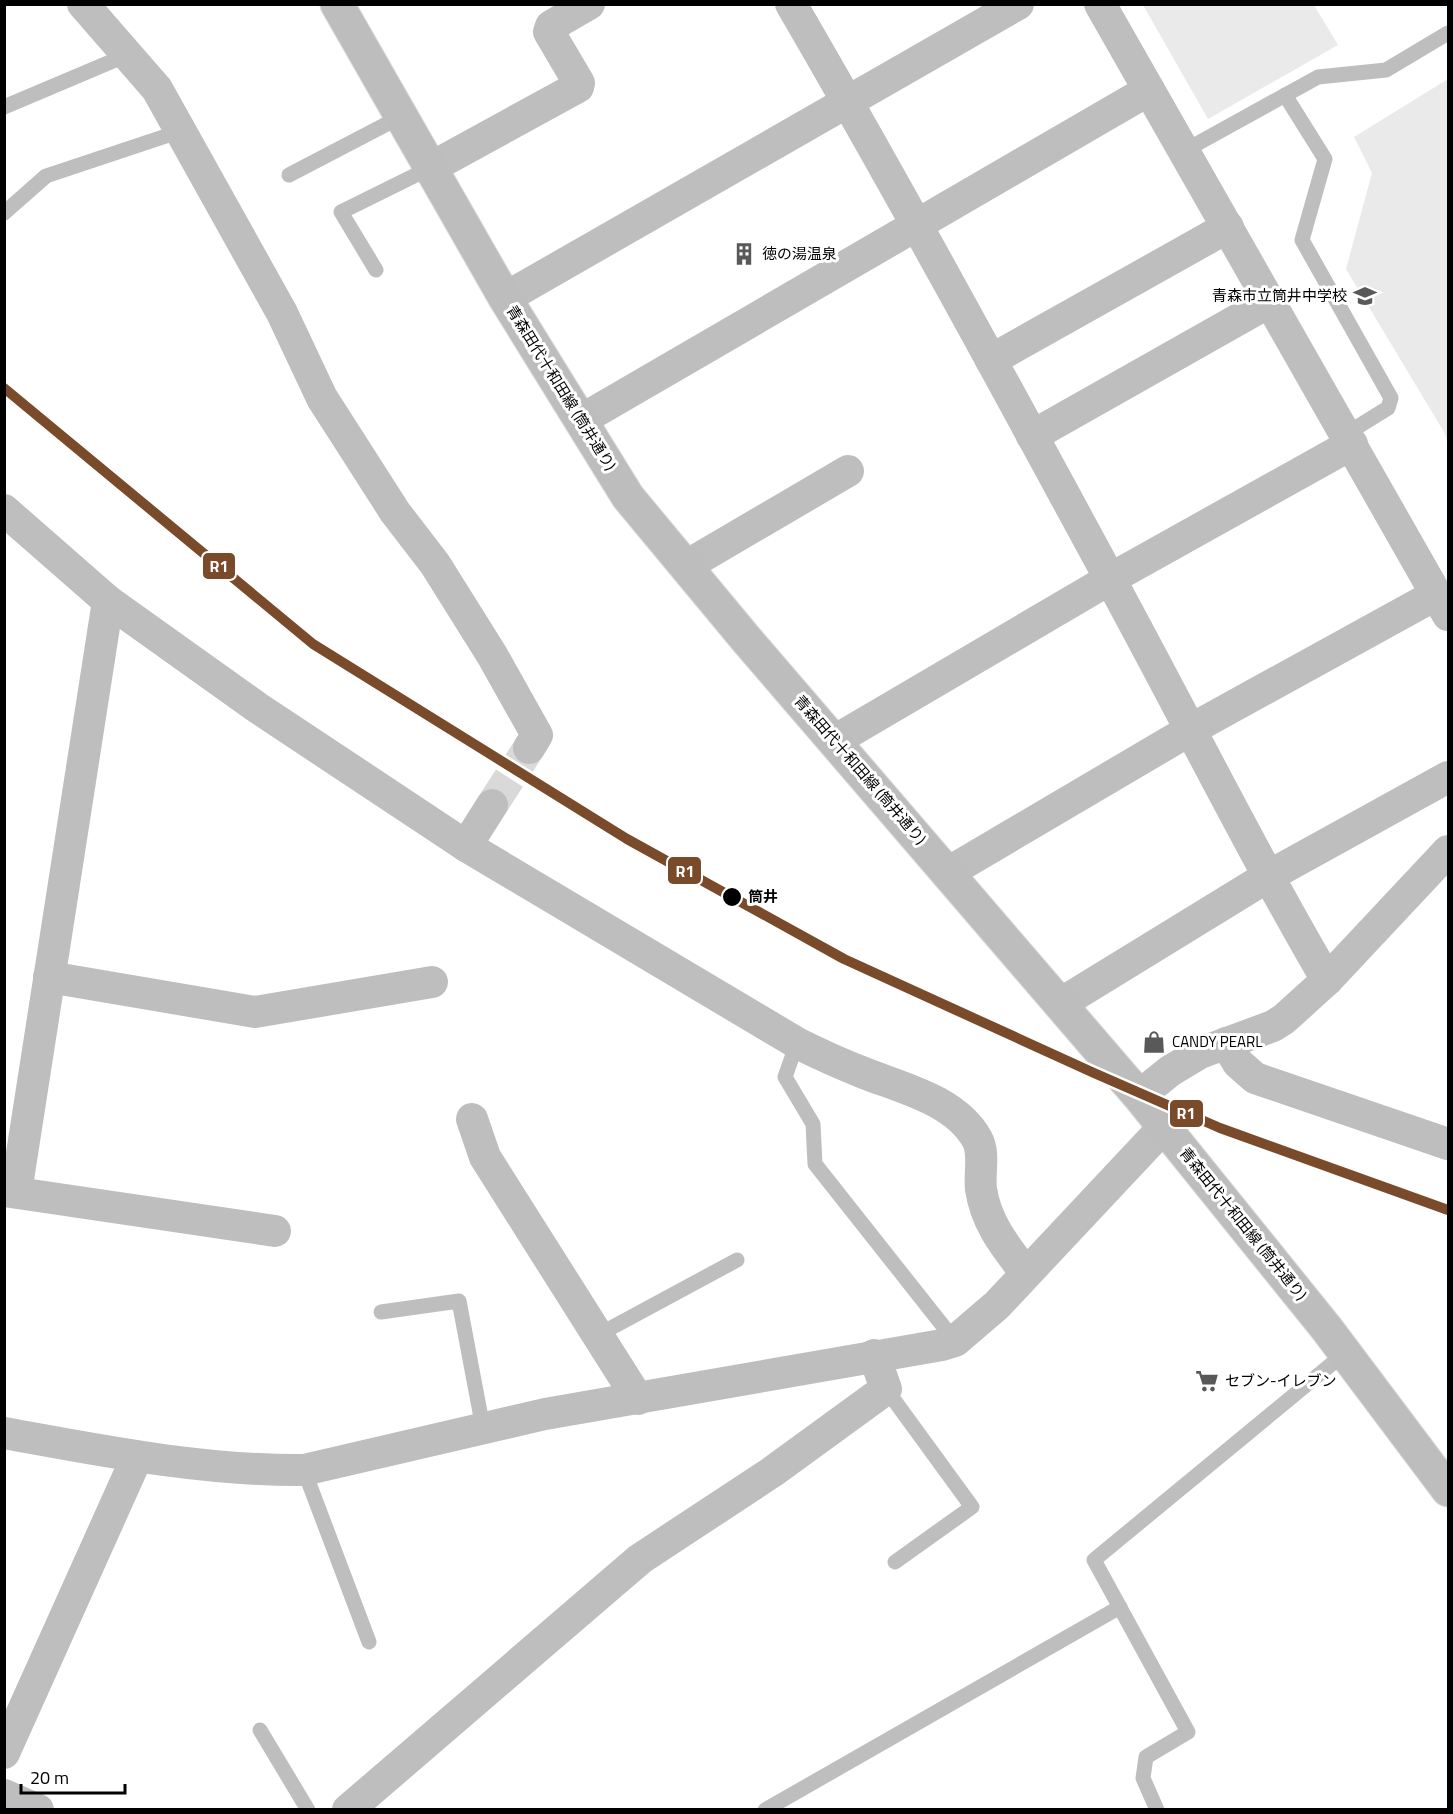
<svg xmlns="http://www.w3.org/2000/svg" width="1453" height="1814" font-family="'Titillium Web','Noto Sans JP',sans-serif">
<rect width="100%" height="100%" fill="#fff"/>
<g fill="#eaeaea">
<path d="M 1143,5 L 1314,5 L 1338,45 L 1208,119 Z"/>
<path d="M 1448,79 L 1448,444 L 1444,432 L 1346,269 L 1372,173 L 1354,137 Z"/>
</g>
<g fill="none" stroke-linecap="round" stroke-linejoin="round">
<path stroke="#d9d9d9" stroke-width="32" stroke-dasharray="32 16" stroke-linecap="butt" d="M 492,805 L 529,748"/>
<g stroke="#dbdbdb" stroke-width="35">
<path id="primary" d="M 337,4 L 505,298 L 628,497 L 746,639 L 1139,1096 L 1327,1329 L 1448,1490"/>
</g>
<g stroke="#bebebe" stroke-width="15">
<path d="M 1285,95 L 1325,159 L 1302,240 L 1391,398 L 1388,408 L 1346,434"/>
<path d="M 4,107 L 127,55"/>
<path d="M 1184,151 L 1318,77 L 1386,70 L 1448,33"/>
<path d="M 289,175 L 402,116"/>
<path d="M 4,213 L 46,176 L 181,131"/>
<path d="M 376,270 L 341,212 L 432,167"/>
<path d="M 797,1043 L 785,1077 L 813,1124 L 815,1164 L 955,1341"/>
<path d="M 381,1312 L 459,1301 L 483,1428"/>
<path d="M 598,1335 L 737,1260"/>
<path d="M 886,1389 L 972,1507 L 895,1562"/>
<path d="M 304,1470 L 369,1642"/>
<path d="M 260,1730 L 308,1810"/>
<path d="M 765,1810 L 1120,1607"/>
<path d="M 1157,1810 L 1143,1778 L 1146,1757 L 1188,1732 L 1094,1560 L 1345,1353"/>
</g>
<g stroke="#bebebe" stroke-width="32">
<path d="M 83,4 L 157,89 L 282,313 L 322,398 L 395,512 L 435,564 L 492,655 L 537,735 L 529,748"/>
<path d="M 791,4 C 901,193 1005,385 1109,577 C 1182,711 1250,848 1327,980"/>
<path d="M 1100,4 L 1149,90"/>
<path d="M 432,167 L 578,87 L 579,83 L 549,32 L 551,26 L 589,4"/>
<path d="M 505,298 L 1018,4"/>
<path d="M 991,360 L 1228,227"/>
<path d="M 581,420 L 1149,90 L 1448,615"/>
<path d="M 1032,436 L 1271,301"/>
<path d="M 4,510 L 108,601 L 258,708 L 466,846 L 797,1043 C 819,1054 841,1064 864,1073 C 902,1088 955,1100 977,1139 C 985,1153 979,1173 981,1189 C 986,1223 1005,1246 1025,1272"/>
<path d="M 686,566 L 848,471"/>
<path d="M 834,741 L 1110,579 L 1352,444"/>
<path d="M 466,846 L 492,805"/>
<path d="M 949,872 L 1190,730 L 1437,594"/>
<path d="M 49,977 L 255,1012 L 432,982"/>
<path d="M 1060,1004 L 1267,877 L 1448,777"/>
<path d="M 1226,1043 L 1238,1063 L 1255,1078 L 1448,1144"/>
<path d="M 1139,1096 L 1170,1071 L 1200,1053 L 1273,1026 L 1284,1019 L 1327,980 L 1448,851"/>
<path d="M 472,1119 L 485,1157 L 638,1399"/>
<path d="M 4,1191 L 275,1231"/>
<path d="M 16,1192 L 108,601"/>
<path d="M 4,1433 C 103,1451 203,1471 304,1470 L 545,1414 L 942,1345 L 955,1341 L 997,1305 L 1164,1127"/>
<path d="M 4,1753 L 137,1457"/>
<path d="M 4,1795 L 38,1810"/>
<path d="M 348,1810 L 640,1559 L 772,1472 L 886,1389 L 874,1355"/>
</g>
<use href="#primary" stroke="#bdbdbd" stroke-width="33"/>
<g stroke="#fff" stroke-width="15">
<path id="rail-1" d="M 4,388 L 313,644 L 627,839 L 844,959 L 1094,1073 L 1220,1128 L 1448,1210"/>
</g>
<use href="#rail-1" stroke="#7a4b2a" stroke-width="10"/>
</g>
<defs>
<g id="building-bare" transform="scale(1.8)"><path d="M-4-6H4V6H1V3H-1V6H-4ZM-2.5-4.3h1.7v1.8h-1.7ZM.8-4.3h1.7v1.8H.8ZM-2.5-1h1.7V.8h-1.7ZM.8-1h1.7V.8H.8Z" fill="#595959" stroke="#fff" stroke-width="2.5" paint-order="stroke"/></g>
<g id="school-bare" transform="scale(1.8)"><path d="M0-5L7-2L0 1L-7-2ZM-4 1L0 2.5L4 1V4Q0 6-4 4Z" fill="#595959" stroke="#fff" stroke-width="2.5" paint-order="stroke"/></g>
<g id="shop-bare" transform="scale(1.8)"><path d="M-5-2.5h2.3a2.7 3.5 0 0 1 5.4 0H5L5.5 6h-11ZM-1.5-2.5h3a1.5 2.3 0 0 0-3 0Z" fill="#595959" stroke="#fff" stroke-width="2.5" paint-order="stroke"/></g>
<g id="supermarket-bare" transform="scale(1.8)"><path d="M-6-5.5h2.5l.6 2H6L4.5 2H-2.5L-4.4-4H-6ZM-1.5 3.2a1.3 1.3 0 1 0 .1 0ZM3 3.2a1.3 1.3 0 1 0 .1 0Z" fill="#595959" stroke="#fff" stroke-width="2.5" paint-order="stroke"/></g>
</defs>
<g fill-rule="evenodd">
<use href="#building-bare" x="744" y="254"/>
<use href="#school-bare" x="1365" y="296"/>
<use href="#shop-bare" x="1154" y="1042"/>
<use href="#supermarket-bare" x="1207" y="1381"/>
</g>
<circle fill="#000" stroke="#fff" stroke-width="2" cx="732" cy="897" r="10"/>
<g text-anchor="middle" stroke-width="6" stroke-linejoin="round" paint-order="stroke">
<g font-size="15" fill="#000" stroke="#fff" text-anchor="start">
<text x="762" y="259">徳の湯温泉</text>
<text x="1347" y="301" text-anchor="end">青森市立筒井中学校</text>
<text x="1172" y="1047">CANDY PEARL</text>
<text x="1225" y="1386">セブン-イレブン</text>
</g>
<g font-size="15" fill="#000" stroke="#fff">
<text transform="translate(561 388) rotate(58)" y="5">青森田代十和田線 (筒井通り)</text>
<text transform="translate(860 770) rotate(49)" y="5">青森田代十和田線 (筒井通り)</text>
<text transform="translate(1243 1224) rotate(51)" y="5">青森田代十和田線 (筒井通り)</text>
</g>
<g font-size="15" font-weight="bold" fill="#000" stroke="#fff" text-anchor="start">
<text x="748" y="902">筒井</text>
</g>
</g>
<g stroke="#fff" stroke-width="2">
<rect x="202" y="552" width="34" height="28" rx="6" fill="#7a4b2a"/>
<rect x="667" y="856" width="35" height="29" rx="6" fill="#7a4b2a"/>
<rect x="1169" y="1099" width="35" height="29" rx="6" fill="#7a4b2a"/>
</g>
<g font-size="16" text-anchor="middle" font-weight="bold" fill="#fff">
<text x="219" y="572">R1</text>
<text x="685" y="877">R1</text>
<text x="1186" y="1119">R1</text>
</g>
<rect width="1453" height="1814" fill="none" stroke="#000000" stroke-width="12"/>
<path d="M21 1784v9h104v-9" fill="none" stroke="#000000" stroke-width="3"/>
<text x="30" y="1784" font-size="18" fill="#000000" stroke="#ffffff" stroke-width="4.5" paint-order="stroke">20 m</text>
</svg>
